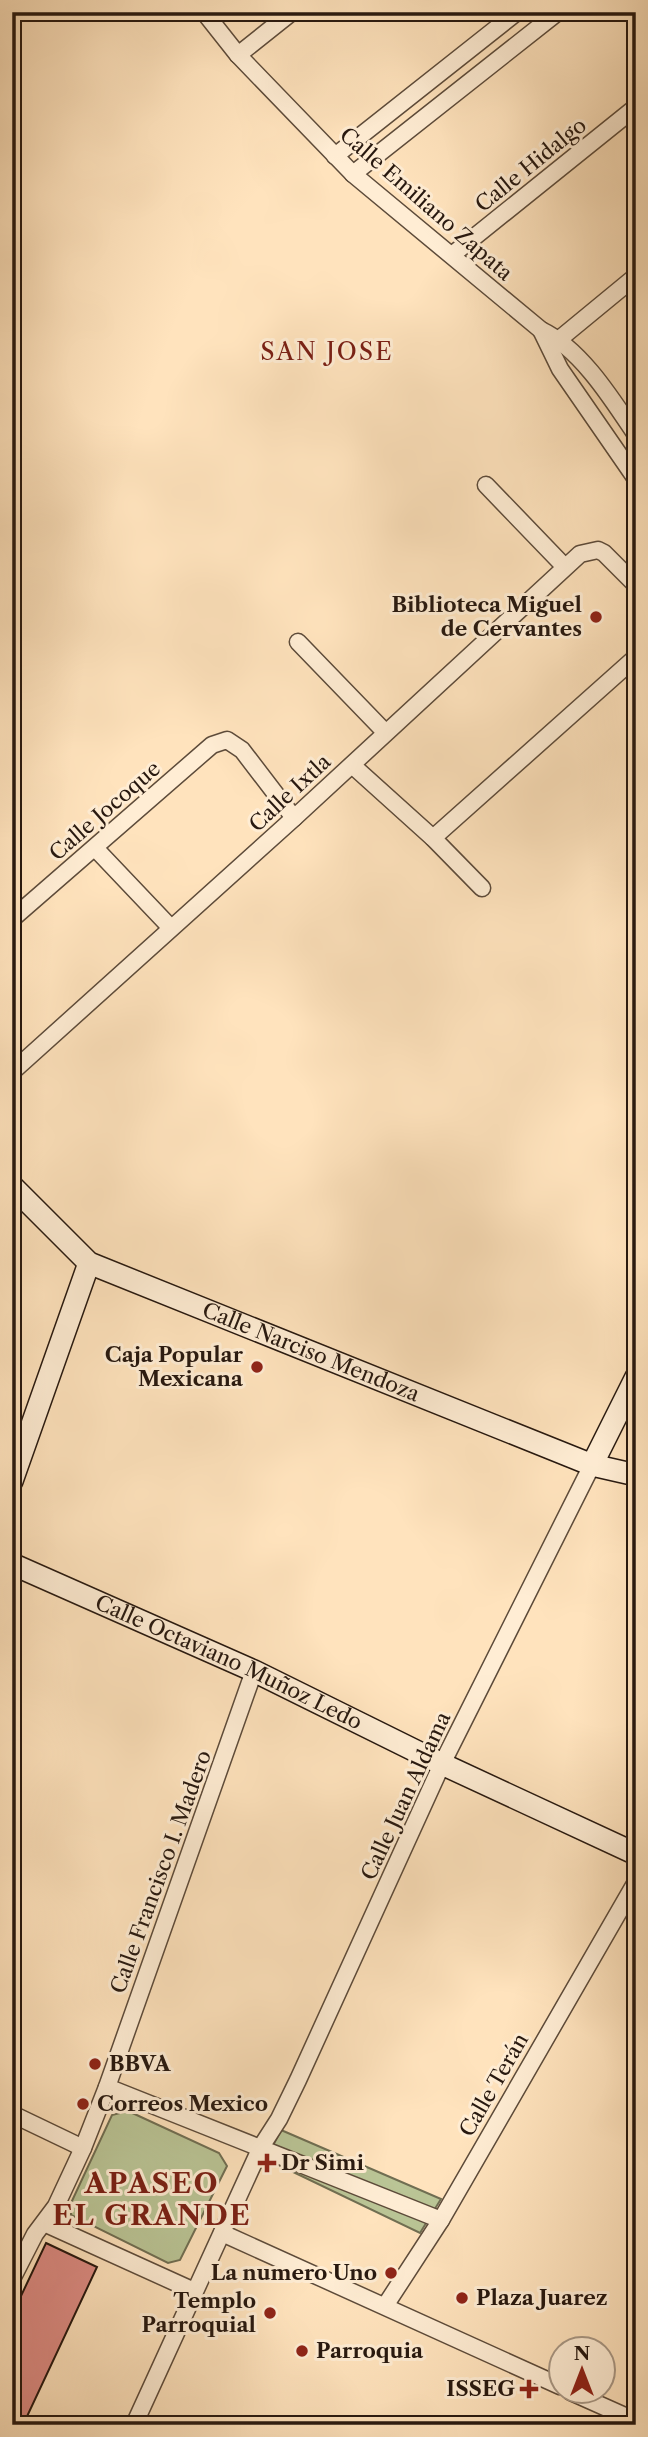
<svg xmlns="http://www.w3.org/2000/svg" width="648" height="2437" font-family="'Libre Caslon Text',serif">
<rect width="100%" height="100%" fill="#ffe3bd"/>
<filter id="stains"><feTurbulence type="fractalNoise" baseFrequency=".00286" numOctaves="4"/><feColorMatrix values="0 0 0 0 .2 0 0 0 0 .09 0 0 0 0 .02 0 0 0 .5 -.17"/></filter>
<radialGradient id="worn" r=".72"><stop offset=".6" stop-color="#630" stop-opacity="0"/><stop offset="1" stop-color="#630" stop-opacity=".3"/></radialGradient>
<g fill="#bac596" stroke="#706e52" stroke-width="2">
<path d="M 128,2111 L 219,2153 L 227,2166 L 180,2260 L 168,2263 L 71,2215 L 71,2203 L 112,2115 Z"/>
<path d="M 281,2130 L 441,2199 L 420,2233 L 266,2159 Z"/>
</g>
<path fill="#dc8b83" stroke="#27180f" stroke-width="2" d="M 46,2243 L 97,2267 L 23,2425 L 12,2425 L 12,2315 Z"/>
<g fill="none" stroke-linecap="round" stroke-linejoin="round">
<g stroke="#5d4b3a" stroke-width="19">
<g id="street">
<path d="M 204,12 L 238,55 L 353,174 L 541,330 C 581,349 612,399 636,435"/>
<path d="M 238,55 L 292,12"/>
<path d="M 335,156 L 517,12"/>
<path d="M 353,174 L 558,12"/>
<path d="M 452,255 L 636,107"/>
<path d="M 541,330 L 560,369 L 636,479"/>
<path d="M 551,346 L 636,276"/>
<path d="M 486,485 L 564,566"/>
<path d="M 298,642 L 385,732"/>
<path d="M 352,765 L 433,838 L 482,888"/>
<path d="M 433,838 L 636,657"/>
<path d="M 95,848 L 171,928"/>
<path d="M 12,919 L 212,745 L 227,740 L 242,750 L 294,818"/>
<path d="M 12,1072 L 294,818 L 580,554 L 598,550 L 604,553 L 636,585"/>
<path d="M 107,2087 L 441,2220"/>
<path d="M 12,2114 L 83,2148"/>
<path d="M 44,2223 L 194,2291"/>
<path d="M 222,2233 L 560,2386"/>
<path d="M 12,2279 L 35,2234 L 56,2206 L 83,2148 L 107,2087 L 254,1671"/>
<path d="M 385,2306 L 441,2220 L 636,1882"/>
<path d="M 571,2392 L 636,2421"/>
<path d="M 134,2425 L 261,2147 L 279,2119 L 298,2080 L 442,1764 L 592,1465"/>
</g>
</g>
<g stroke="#27180f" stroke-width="24">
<g id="secondary">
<path id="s1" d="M 12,1186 L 89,1263 L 592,1465 L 636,1475"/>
<path d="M 592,1465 L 636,1377"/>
<path d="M 12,1481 L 89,1263"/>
<path id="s2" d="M 12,1564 L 254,1671 L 442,1764 L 636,1854"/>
</g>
</g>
<use href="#street" stroke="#ffedd4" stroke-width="16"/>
<use href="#secondary" stroke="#ffedd4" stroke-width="21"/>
</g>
<g fill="#8f2418" stroke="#ffedd4" stroke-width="2.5">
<circle cx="596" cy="617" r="7"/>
<circle cx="257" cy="1367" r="7"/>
<circle cx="95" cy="2064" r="7"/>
<circle cx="83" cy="2104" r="7"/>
<path d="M263.5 2152.5h7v7h7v7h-7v7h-7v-7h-7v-7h7z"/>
<circle cx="391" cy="2273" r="7"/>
<circle cx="462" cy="2298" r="7"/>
<circle cx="270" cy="2313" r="7"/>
<circle cx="302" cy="2351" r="7"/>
<path d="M525.5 2378.5h7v7h7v7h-7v7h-7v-7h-7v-7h7z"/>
</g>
<g text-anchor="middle" stroke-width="6" stroke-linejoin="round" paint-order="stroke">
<g font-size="21" fill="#27180f" stroke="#ffedd4">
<text transform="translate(531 165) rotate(-39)" y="7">Calle Hidalgo</text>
<text transform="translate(426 204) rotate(41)" y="7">Calle Emiliano Zapata</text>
<text transform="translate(290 793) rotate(-43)" y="7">Calle Ixtla</text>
<text transform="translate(105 811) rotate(-41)" y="7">Calle Jocoque</text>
<text dy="7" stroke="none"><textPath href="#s1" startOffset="348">Calle Narciso Mendoza</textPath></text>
<text dy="7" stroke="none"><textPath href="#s2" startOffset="238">Calle Octaviano Muñoz Ledo</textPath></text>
<text transform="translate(406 1796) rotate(-65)" y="7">Calle Juan Aldama</text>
<text transform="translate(161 1872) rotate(-70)" y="7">Calle Francisco I. Madero</text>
<text transform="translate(494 2085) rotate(-60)" y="7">Calle Terán</text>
</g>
<g font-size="21" font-weight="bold" fill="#27180f" stroke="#ffedd4" text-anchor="end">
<text x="582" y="612">Biblioteca Miguel<tspan x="582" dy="24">de Cervantes</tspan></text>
<text x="243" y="1362">Caja Popular<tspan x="243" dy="24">Mexicana</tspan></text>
<text x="109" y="2071" text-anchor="start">BBVA</text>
<text x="97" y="2111" text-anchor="start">Correos Mexico</text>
<text x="281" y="2170" text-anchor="start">Dr Simi</text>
<text x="377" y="2280">La numero Uno</text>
<text x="476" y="2305" text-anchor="start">Plaza Juarez</text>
<text x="256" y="2308">Templo<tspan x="256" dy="24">Parroquial</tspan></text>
<text x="316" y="2358" text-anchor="start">Parroquia</text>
<text x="515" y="2396">ISSEG</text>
</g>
<g font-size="24" letter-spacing="2" fill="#7a1f14" stroke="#ffedd4">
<text x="327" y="360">SAN JOSE</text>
</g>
<g font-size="28" font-weight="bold" letter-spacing="2" fill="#7a1f14" stroke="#ffedd4">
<text x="152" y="2193">APASEO<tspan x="152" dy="32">EL GRANDE</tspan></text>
</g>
</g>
<rect width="648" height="2437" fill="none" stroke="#ffe3bd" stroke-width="42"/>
<rect x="14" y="14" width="620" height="2409" fill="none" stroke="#27180f" stroke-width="3.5"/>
<rect x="21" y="21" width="606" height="2395" fill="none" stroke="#27180f" stroke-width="2"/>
<g transform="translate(582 2370)"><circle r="33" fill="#ffedd4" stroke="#a99885" stroke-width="2"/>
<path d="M0-5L12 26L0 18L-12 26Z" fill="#8f2418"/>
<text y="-10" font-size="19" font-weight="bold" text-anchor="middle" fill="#27180f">N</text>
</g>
<rect width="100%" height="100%" filter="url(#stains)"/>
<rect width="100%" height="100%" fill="url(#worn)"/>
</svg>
